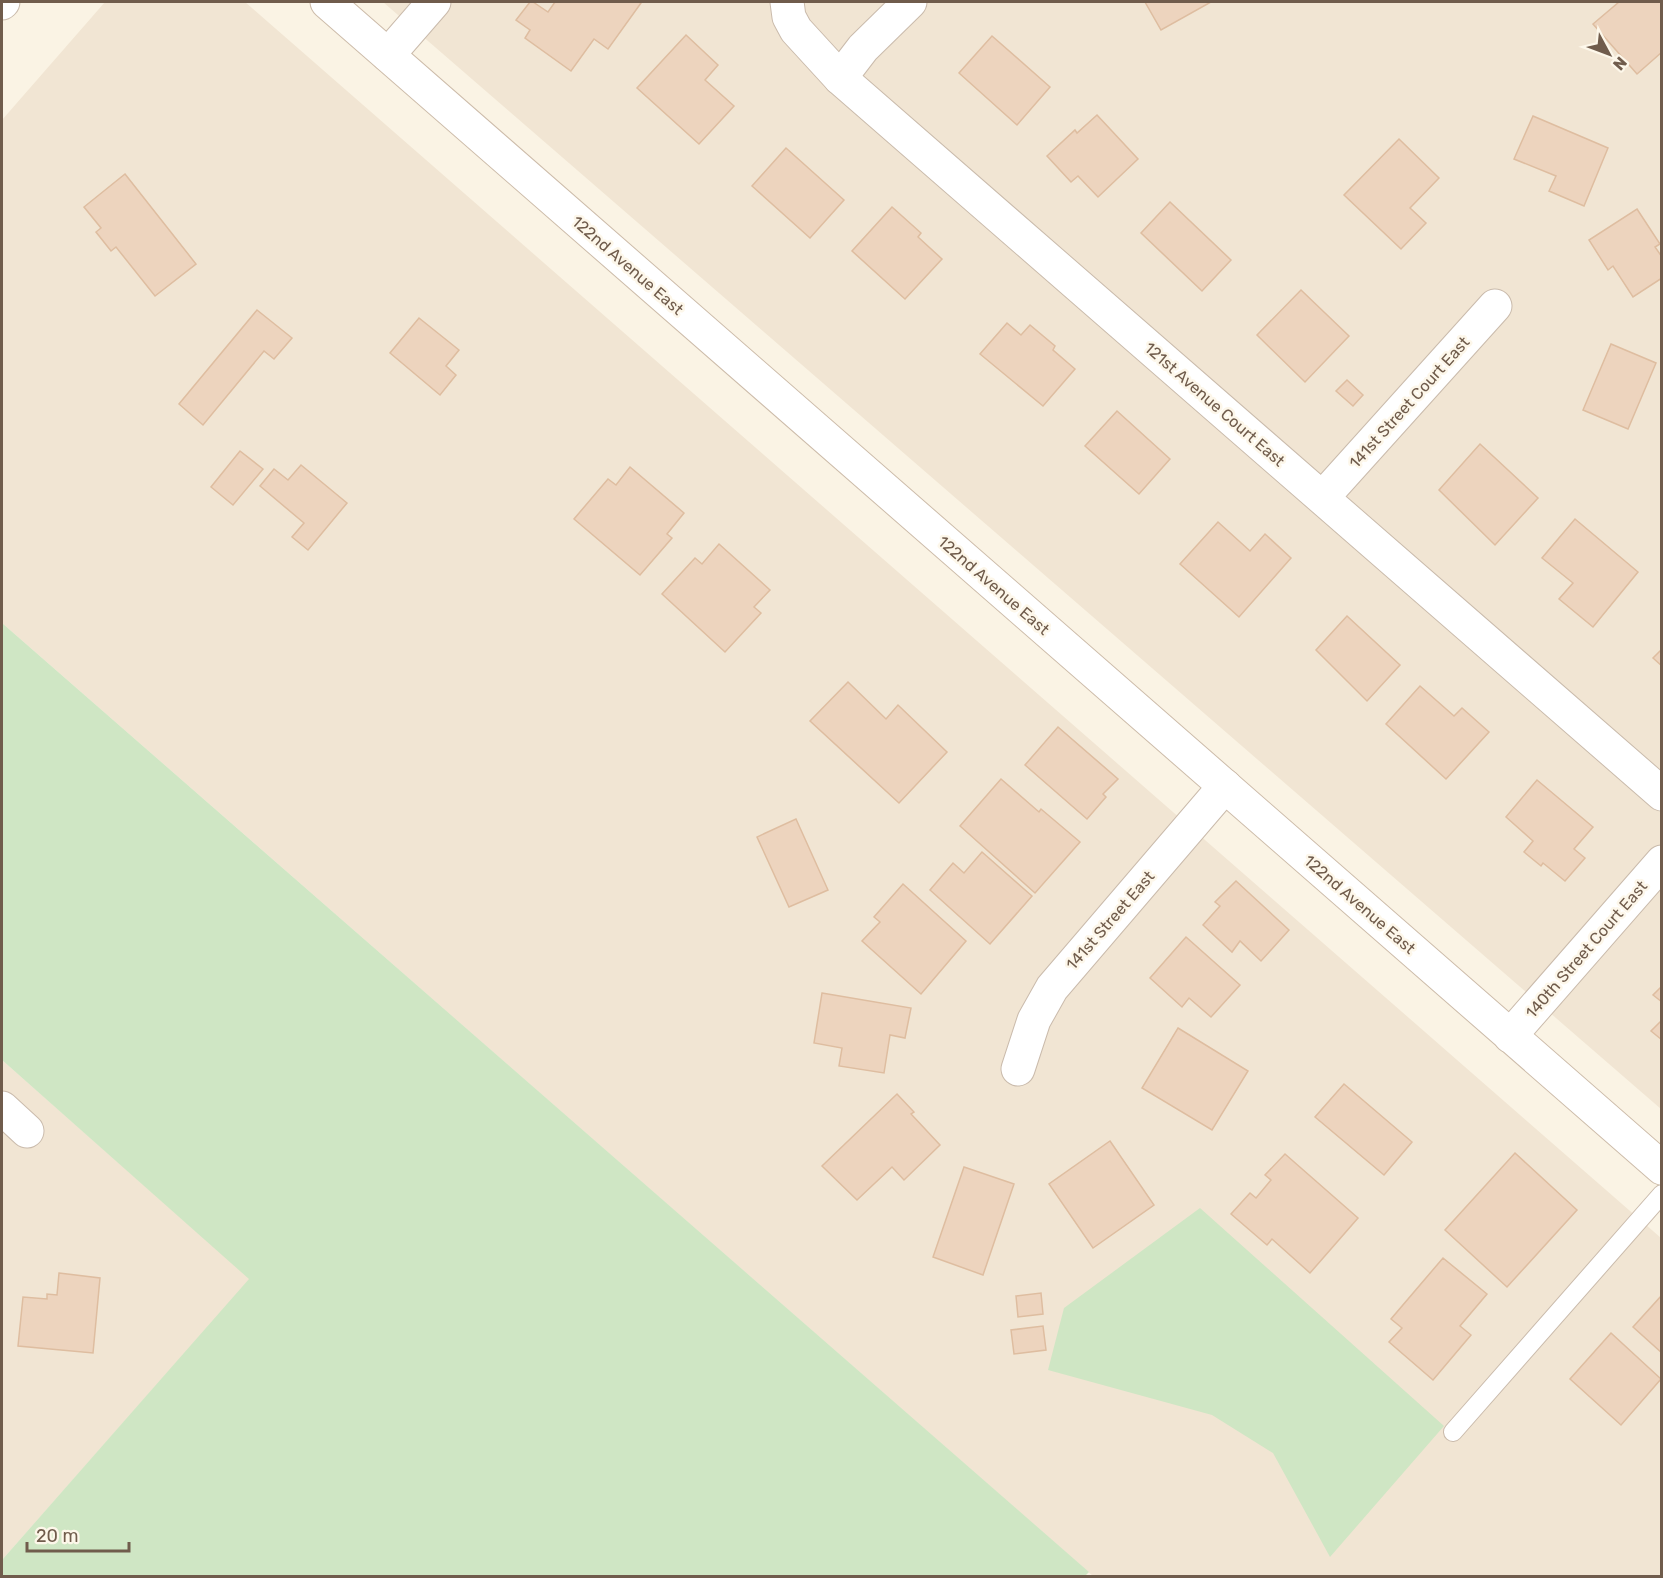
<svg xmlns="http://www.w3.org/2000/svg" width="1663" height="1578" font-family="Rubik,sans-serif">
<rect width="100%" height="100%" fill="#faf3e4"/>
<g fill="#f1e5d3">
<path d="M 105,2 L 245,2 L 1661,1238 L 1661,1576 L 1093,1576 L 2,623 L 2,120 Z"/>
<path d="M 383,2 L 1661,2 L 1661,1109 Z"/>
<path d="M 2,1060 L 250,1279 L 2,1560 Z"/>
</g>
<g fill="#cfe6c4">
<path d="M 2,623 L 1089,1572 L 1085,1576 L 2,1576 L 2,1560 L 249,1279 L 2,1060 Z"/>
<path d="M 1200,1208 L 1444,1426 L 1330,1557 L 1273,1453 L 1212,1415 L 1048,1370 L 1064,1308 Z"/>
</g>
<g fill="#edd4be" stroke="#debda0" stroke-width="1.5">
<path d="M 530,2 L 533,2 L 548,12 L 555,2 L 639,2 L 641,3 L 608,49 L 594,39 L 571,71 L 525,38 L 530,30 L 516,20 Z"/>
<path d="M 1145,2 L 1211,2 L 1161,30 Z"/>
<path d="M 1619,2 L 1662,2 L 1662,52 L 1637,74 L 1593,24 Z"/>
<path d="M 686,35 L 718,65 L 705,80 L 734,106 L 699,144 L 637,88 Z"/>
<path d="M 992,36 L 1050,87 L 1017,125 L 959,73 Z"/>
<path d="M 1097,115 L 1138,159 L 1098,197 L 1078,176 L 1071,182 L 1047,156 L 1075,130 L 1077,133 Z"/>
<path d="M 1533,116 L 1608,148 L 1584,206 L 1549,191 L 1556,176 L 1514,159 Z"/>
<path d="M 1399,139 L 1439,178 L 1410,208 L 1426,223 L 1401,249 L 1344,195 Z"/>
<path d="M 786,148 L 844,200 L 810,238 L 752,186 Z"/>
<path d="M 125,174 L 196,264 L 155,296 L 116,247 L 111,251 L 96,232 L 101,228 L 84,207 Z"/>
<path d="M 1170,202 L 1231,260 L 1202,291 L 1141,233 Z"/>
<path d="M 892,207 L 921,233 L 918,237 L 942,259 L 905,299 L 852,251 Z"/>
<path d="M 1637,209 L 1660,244 L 1655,247 L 1662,257 L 1662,278 L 1633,297 L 1613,266 L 1608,270 L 1589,240 Z"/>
<path d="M 1301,290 L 1349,336 L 1305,382 L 1257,335 Z"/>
<path d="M 257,310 L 292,338 L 274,359 L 264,351 L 203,425 L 179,404 Z"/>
<path d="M 419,318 L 459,350 L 446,366 L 456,375 L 440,395 L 390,353 Z"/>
<path d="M 1007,323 L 1021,335 L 1030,325 L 1055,346 L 1053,350 L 1075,369 L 1043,406 L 980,354 Z"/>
<path d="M 1611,344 L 1656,363 L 1628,429 L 1583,410 Z"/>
<path d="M 1347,380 L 1363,395 L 1353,406 L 1336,391 Z"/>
<path d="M 1117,411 L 1170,459 L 1139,494 L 1085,446 Z"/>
<path d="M 1480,444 L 1538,498 L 1495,545 L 1439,490 Z"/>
<path d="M 240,451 L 263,469 L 233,505 L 211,487 Z"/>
<path d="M 301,465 L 347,503 L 308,550 L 292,537 L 304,523 L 260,486 L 274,469 L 288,480 Z"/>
<path d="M 630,467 L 684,513 L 667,534 L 672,538 L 640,575 L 574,519 L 608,479 L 616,485 Z"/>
<path d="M 1575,519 L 1638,572 L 1593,627 L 1559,599 L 1573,583 L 1542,558 Z"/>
<path d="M 1218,522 L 1250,551 L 1265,534 L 1291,558 L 1239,617 L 1180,564 Z"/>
<path d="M 719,544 L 770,590 L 754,607 L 761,613 L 725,652 L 662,594 L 695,558 L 702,564 Z"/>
<path d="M 1347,616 L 1400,665 L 1367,701 L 1316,650 Z"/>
<path d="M 1662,649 L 1662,666 L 1653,658 Z"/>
<path d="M 848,682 L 886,719 L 898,705 L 947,752 L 899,803 L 810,721 Z"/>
<path d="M 1420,686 L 1454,716 L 1462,708 L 1489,732 L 1446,779 L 1386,724 Z"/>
<path d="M 1058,727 L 1118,779 L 1103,794 L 1106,797 L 1087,819 L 1025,765 Z"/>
<path d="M 1001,779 L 1039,812 L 1041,809 L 1080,842 L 1035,893 L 960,826 Z"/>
<path d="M 1537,780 L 1593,827 L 1574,849 L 1585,858 L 1565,881 L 1543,863 L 1541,866 L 1524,852 L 1533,841 L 1506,817 Z"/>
<path d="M 796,819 L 828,890 L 789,907 L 757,837 Z"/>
<path d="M 982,852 L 1032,896 L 990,944 L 930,890 L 953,863 L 964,873 Z"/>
<path d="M 1236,881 L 1289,930 L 1261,961 L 1240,941 L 1232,952 L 1203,925 L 1220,906 L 1215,902 Z"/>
<path d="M 903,884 L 966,941 L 921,994 L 862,941 L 880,922 L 874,917 Z"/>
<path d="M 1186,937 L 1240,985 L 1211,1017 L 1189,998 L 1182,1007 L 1150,978 Z"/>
<path d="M 1662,986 L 1662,1002 L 1653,995 Z"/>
<path d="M 822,993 L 911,1008 L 905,1038 L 890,1035 L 884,1073 L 839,1066 L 842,1048 L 814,1043 Z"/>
<path d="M 1662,1020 L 1662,1040 L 1651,1031 Z"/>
<path d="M 1178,1028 L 1248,1071 L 1212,1130 L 1142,1088 Z"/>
<path d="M 1344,1084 L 1412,1142 L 1384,1175 L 1315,1117 Z"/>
<path d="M 897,1094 L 914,1112 L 911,1114 L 940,1145 L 904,1180 L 892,1167 L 857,1200 L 822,1166 Z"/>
<path d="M 1110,1141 L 1154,1205 L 1093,1248 L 1049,1184 Z"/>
<path d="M 1515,1153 L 1577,1210 L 1507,1287 L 1445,1230 Z"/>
<path d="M 1285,1154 L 1358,1218 L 1310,1273 L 1272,1239 L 1267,1245 L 1231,1214 L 1250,1193 L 1256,1198 L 1271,1180 L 1265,1175 Z"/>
<path d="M 964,1167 L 1014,1184 L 983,1275 L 933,1257 Z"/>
<path d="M 1443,1258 L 1487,1294 L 1460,1326 L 1471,1335 L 1433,1380 L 1389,1342 L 1402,1328 L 1391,1319 Z"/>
<path d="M 59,1273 L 100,1278 L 93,1353 L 18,1346 L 23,1297 L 47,1299 L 47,1294 L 57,1295 Z"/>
<path d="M 1041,1293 L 1043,1314 L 1018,1317 L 1016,1296 Z"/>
<path d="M 1662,1295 L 1662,1353 L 1633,1327 Z"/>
<path d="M 1043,1326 L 1046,1350 L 1014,1354 L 1011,1330 Z"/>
<path d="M 1611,1333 L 1661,1379 L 1621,1425 L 1570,1379 Z"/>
</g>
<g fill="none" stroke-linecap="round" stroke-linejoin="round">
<g stroke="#cabbac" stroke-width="20">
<path id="service" d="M 1453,1432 L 1662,1194"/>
</g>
<g stroke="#cabbac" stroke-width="35">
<g id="minor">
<path d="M 787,2 L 789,17 L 796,30 L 840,78 L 1662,794"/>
<path d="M 388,55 L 434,2"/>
<path d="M 840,78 L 863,48 L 910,2"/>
<path d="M 1323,497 L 1495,306"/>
<path d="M 1510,1036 L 1662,862"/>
<path d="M 1018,1069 L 1034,1020 L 1052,988 L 1225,786"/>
<path d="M 2,1108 L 27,1131"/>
</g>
</g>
<g stroke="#cabbac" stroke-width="35">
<path id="tertiary" d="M 2,3 L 3,2"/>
</g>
<g stroke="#cdbcaa" stroke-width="35">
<path id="secondary" d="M 327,2 L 1662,1168"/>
</g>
<use href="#service" stroke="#fff" stroke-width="18"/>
<use href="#minor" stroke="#fff" stroke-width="33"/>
<use href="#tertiary" stroke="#fff" stroke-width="33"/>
<use href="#secondary" stroke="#fff" stroke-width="33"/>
</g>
<g text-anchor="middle" stroke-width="5" stroke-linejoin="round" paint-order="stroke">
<g font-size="16" fill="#705c4c" stroke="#fdf7ea">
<text transform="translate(628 265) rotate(41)" y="6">122nd Avenue East</text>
<text transform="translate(1409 402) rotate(-48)" y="6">141st Street Court East</text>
<text transform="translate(1215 404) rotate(41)" y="6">121st Avenue Court East</text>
<text transform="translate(994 585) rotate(41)" y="6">122nd Avenue East</text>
<text transform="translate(1360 904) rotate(41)" y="6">122nd Avenue East</text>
<text transform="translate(1110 920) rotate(-49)" y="6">141st Street East</text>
<text transform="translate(1586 949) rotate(-49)" y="6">140th Street Court East</text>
</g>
</g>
<rect width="1663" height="1578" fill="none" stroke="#705c4c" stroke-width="6"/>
<g transform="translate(1609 54) rotate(131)" stroke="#fdf7ea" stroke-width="4.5" paint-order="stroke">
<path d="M0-4.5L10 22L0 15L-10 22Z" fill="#705c4c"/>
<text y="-9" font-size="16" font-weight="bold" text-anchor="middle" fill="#705c4c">N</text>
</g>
<path d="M27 1542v9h102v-9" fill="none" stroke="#705c4c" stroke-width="3"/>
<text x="36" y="1542" font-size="18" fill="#705c4c" stroke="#fdf7ea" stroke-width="4.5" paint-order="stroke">20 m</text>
</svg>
